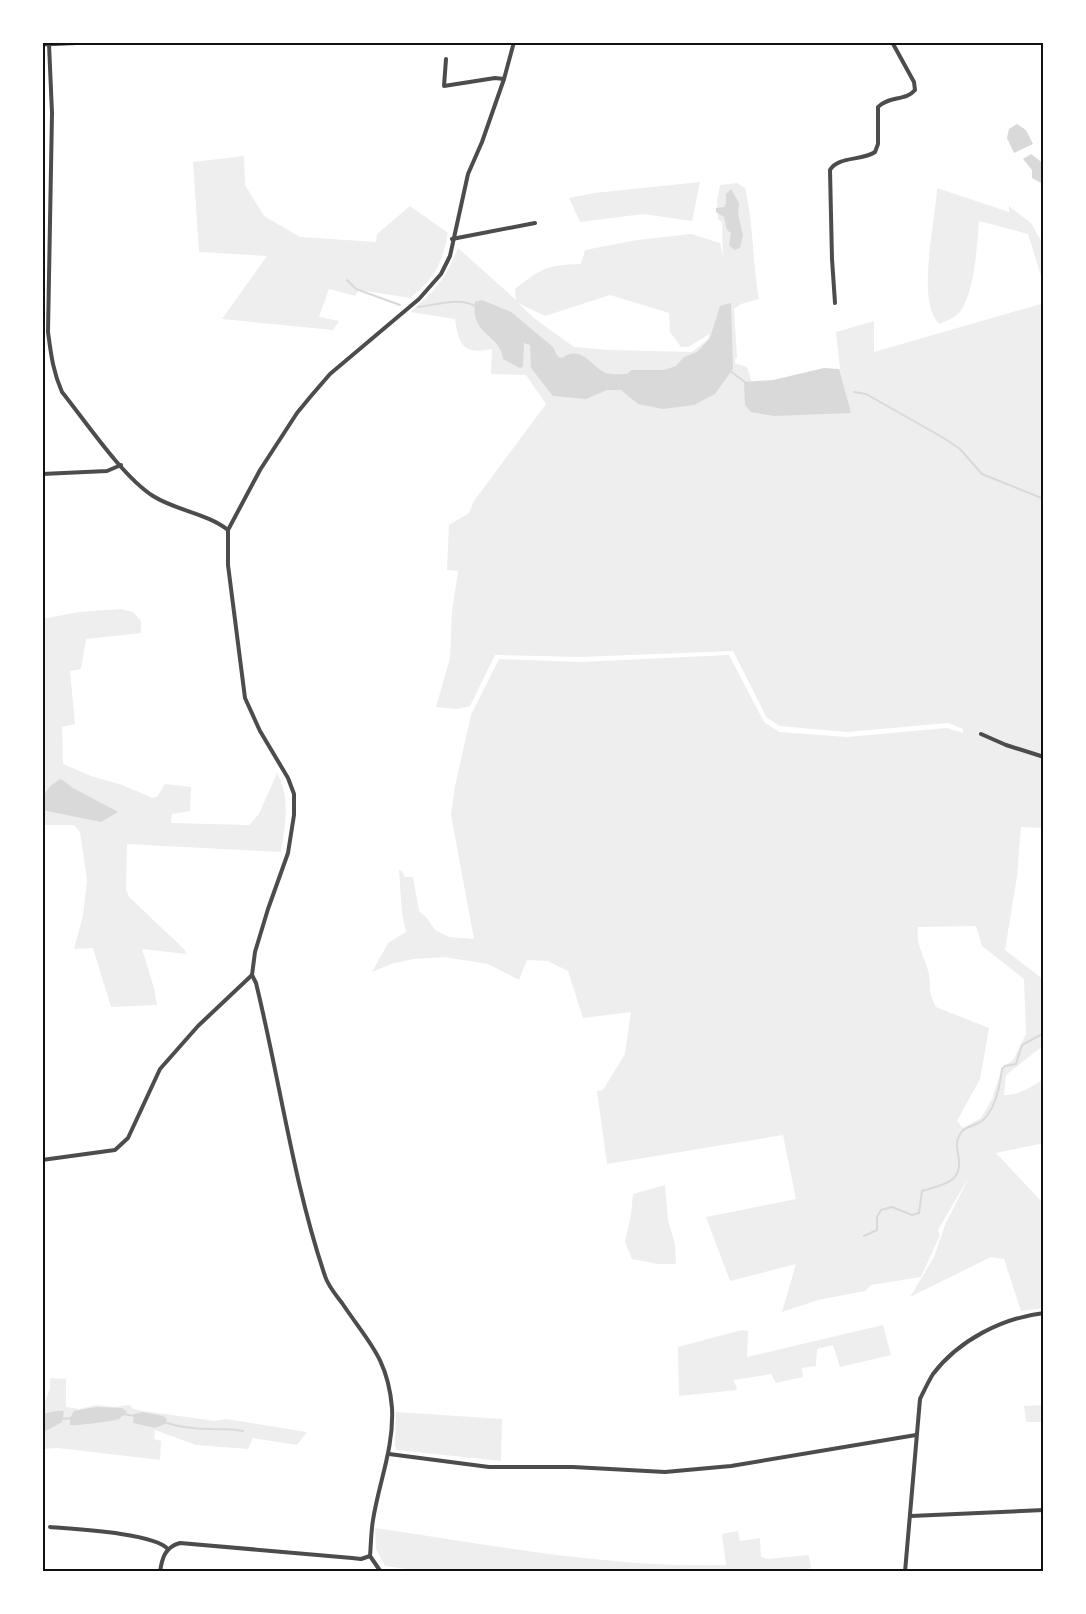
<svg xmlns="http://www.w3.org/2000/svg" width="1086" height="1614" font-family="'Sofia Sans Condensed',sans-serif">
<rect width="100%" height="100%" fill="#fff"/>
<g fill="#eee" fill-rule="evenodd">
<path d="M 244,156 L 245,185 L 264,216 L 300,237 L 376,242 L 377,234 L 410,206 L 448,233 C 442,264 435,278 410,298 L 359,290 L 355,296 L 329,289 L 319,317 L 339,321 L 333,330 L 222,319 L 267,256 L 199,252 L 193,162 Z"/>
<path d="M 700,182 L 692,221 L 643,214 L 580,222 L 569,198 L 594,193 Z"/>
<path d="M 737,183 L 745,188 C 754,224 752,262 759,299 L 741,304 L 734,309 L 737,358 L 735,359 L 735,363 L 747,367 L 752,383 L 834,374 L 840,369 L 836,332 L 874,321 L 874,352 L 1041,304 L 1042,279 L 1028,234 L 979,221 C 977,246 975,290 960,312 C 956,317 946,321 940,324 C 915,304 936,220 937,188 L 1009,212 L 1009,206 L 1031,223 L 1044,246 L 1044,828 L 1021,827 L 1017,876 L 1005,950 L 1044,980 L 1044,1045 L 1006,1075 L 1004,1095 C 1017,1096 1034,1086 1044,1078 L 1044,1143 L 996,1153 L 1044,1204 L 1044,1308 L 1021,1311 L 1004,1259 L 991,1257 L 910,1297 L 934,1257 L 945,1225 L 970,1175 L 938,1230 L 940,1235 L 921,1277 L 871,1285 L 865,1291 L 818,1300 L 782,1312 L 796,1264 L 730,1281 L 706,1217 L 796,1199 L 783,1135 L 607,1164 L 597,1091 L 603,1090 L 625,1054 L 631,1012 L 583,1018 L 568,971 L 548,961 L 527,960 L 519,980 L 488,964 L 444,957 L 413,959 L 391,964 L 372,972 L 388,943 L 406,932 L 402,913 L 399,870 L 402,871 L 405,877 L 413,877 L 419,911 L 427,918 L 435,930 L 449,937 L 474,939 L 451,815 L 455,786 L 471,715 L 499,659 L 580,662 L 729,655 L 764,722 L 779,732 L 847,737 L 947,728 L 963,733 L 963,729 L 948,723 L 847,732 L 780,726 L 767,718 L 733,651 L 580,657 L 495,655 L 470,706 L 457,709 L 436,707 L 450,658 L 452,611 L 458,571 L 447,570 L 449,525 L 469,513 L 474,501 L 546,404 L 526,375 L 491,374 L 492,349 C 463,355 459,345 455,319 L 410,312 C 437,289 444,281 458,248 L 516,300 L 515,289 C 542,268 546,265 581,264 L 585,250 L 637,240 L 691,234 L 720,243 L 723,257 L 722,222 L 718,219 L 717,201 L 720,185 ZM 610,295 L 669,313 L 670,332 L 681,347 L 688,347 L 710,334 L 707,340 L 692,352 L 609,350 L 574,347 L 534,318 L 518,303 L 545,316 ZM 976,926 L 982,946 L 1024,979 L 1026,1034 L 1013,1060 L 1002,1068 L 992,1099 L 985,1111 L 981,1118 L 963,1128 L 957,1121 L 980,1079 L 989,1028 L 936,1007 C 928,991 931,990 929,974 C 925,957 915,944 918,927 Z"/>
<path d="M 121,609 L 133,612 L 141,621 L 141,633 L 86,639 L 81,669 L 70,671 L 75,724 L 62,727 L 63,764 L 91,776 L 122,785 L 153,798 L 157,797 L 165,784 L 191,787 L 190,811 L 172,814 L 171,823 L 249,825 L 259,814 L 277,773 C 291,799 285,824 281,852 L 127,844 L 126,890 L 129,897 L 185,950 L 186,954 L 142,949 L 154,988 L 157,1005 L 111,1007 L 93,948 L 74,949 L 83,916 L 87,880 L 80,832 L 74,825 L 42,825 L 42,619 L 79,612 Z"/>
<path d="M 665,1185 L 668,1220 L 675,1244 L 676,1264 L 658,1264 L 632,1259 L 625,1242 L 631,1215 L 633,1194 Z"/>
<path d="M 883,1325 L 891,1355 L 840,1367 L 833,1345 L 817,1349 L 816,1366 L 802,1368 L 803,1377 L 776,1383 L 771,1374 L 734,1380 L 737,1390 L 679,1396 L 678,1347 L 742,1330 L 748,1331 L 748,1334 L 747,1357 Z"/>
<path d="M 50,1378 L 66,1379 L 66,1407 L 79,1409 L 97,1405 L 113,1407 L 130,1405 L 133,1409 L 143,1411 L 215,1421 L 226,1419 L 307,1432 L 297,1445 L 253,1438 L 248,1449 L 196,1445 L 155,1430 L 154,1439 L 161,1441 L 160,1460 L 58,1448 L 42,1449 L 42,1411 L 50,1388 Z"/>
<path d="M 1044,1405 L 1044,1422 L 1026,1422 L 1024,1406 Z"/>
<path d="M 396,1412 L 502,1419 L 501,1461 L 397,1450 L 395,1446 Z"/>
<path d="M 375,1528 C 491,1545 609,1568 726,1565 L 722,1534 L 738,1531 L 740,1541 L 760,1538 L 761,1557 L 768,1559 L 809,1555 L 811,1568 L 804,1570 L 805,1572 L 428,1572 L 385,1566 L 376,1549 Z"/>
</g>
<g fill="#d9d9d9">
<path d="M 1017,124 L 1026,130 L 1033,144 L 1014,153 L 1007,138 L 1009,129 Z"/>
<path d="M 1031,154 L 1044,164 L 1044,189 L 1041,183 L 1032,178 L 1032,170 L 1023,159 Z"/>
<path d="M 731,189 L 739,203 L 738,214 L 743,235 L 740,248 L 734,250 L 729,245 L 731,233 L 727,230 L 724,217 L 716,212 L 716,208 L 724,207 L 726,203 L 726,194 Z"/>
<path d="M 482,300 L 511,312 L 553,347 L 558,357 L 562,358 C 582,344 591,367 606,373 C 612,375 621,374 627,374 L 632,370 L 664,370 L 676,366 L 684,357 L 697,352 L 710,338 L 720,306 L 731,303 L 733,369 L 715,394 L 694,405 L 663,409 L 638,404 L 621,390 L 607,390 L 586,399 L 553,396 L 531,368 L 530,345 L 524,343 L 523,367 L 520,368 L 503,359 C 501,334 470,336 475,302 Z"/>
<path d="M 824,368 L 839,369 L 851,413 L 774,416 L 751,412 L 745,405 L 744,382 L 773,380 Z"/>
<path d="M 61,779 L 73,788 L 118,812 L 101,822 L 42,810 C 42,795 47,786 61,779 Z"/>
<path d="M 96,1407 L 122,1408 L 127,1412 C 126,1413 120,1418 119,1419 C 114,1421 76,1426 70,1425 L 70,1418 L 74,1411 Z"/>
<path d="M 56,1411 L 64,1411 L 62,1422 L 42,1433 L 42,1414 Z"/>
<path d="M 143,1412 L 163,1416 L 167,1419 L 165,1424 L 155,1428 L 133,1423 L 134,1414 Z"/>
</g>
<g fill="none" stroke-linecap="round" stroke-linejoin="round">
<g stroke="#d9d9d9" stroke-width="2">
<path d="M 347,280 L 356,289 L 400,305"/>
<path d="M 418,307 C 437,305 460,296 477,307"/>
<path d="M 729,370 L 746,383"/>
<path d="M 854,392 L 866,394 L 942,437 L 960,449 L 982,474 L 1044,499"/>
<path d="M 864,1236 L 877,1230 L 877,1217 L 881,1210 L 892,1207 L 912,1215 L 919,1213 L 922,1191 C 944,1184 964,1183 958,1154 C 957,1149 956,1141 959,1136 C 964,1125 974,1127 982,1121 C 996,1109 1000,1086 1002,1069 L 1005,1066 L 1016,1064 L 1022,1045 L 1044,1033"/>
<path d="M 123,1414 L 135,1416"/>
<path d="M 61,1419 L 73,1418"/>
<path d="M 164,1422 C 178,1427 195,1429 211,1429 C 225,1430 229,1428 243,1431"/>
</g>
<g stroke="#4c4c4c" stroke-width="4">
<path d="M 49,44 L 52,113 L 48,332 C 51,354 53,372 62,392 C 86,422 122,476 153,496 C 177,511 206,513 228,530"/>
<path d="M 446,59 L 444,86 L 495,78 L 504,79"/>
<path d="M 452,239 L 535,223"/>
<path d="M 835,303 L 832,259 L 830,170 C 838,156 862,161 875,152 L 878,144 L 878,107 C 888,96 906,101 915,90 L 914,82 L 892,42"/>
<path d="M 42,474 L 107,471 L 121,465"/>
<path d="M 981,734 L 1006,745 L 1044,757"/>
<path d="M 252,975 L 256,983 C 280,1081 293,1181 325,1276 C 328,1286 336,1295 342,1303 C 368,1342 388,1358 392,1408 C 394,1448 379,1482 373,1520 C 371,1532 371,1544 370,1556"/>
<path d="M 42,1160 L 115,1150 L 128,1138 L 160,1069 L 198,1026 L 252,975 L 255,952 L 268,909 L 288,853 L 294,815 L 294,794 L 288,778 L 260,731 L 245,698 L 228,565 L 228,530 L 260,470 L 297,413 L 311,396 L 330,374 L 419,299 L 441,274 L 450,256 L 468,174 L 482,142 L 504,79 L 514,42"/>
<path d="M 389,1454 L 489,1467 L 573,1467 L 665,1472 L 731,1466 L 916,1435"/>
<path d="M 911,1516 L 1044,1510"/>
<path d="M 50,1527 C 74,1529 154,1533 168,1549"/>
<path d="M 370,1556 L 381,1572"/>
<path d="M 160,1572 C 162,1558 165,1547 180,1543 L 352,1558 L 361,1559 L 370,1556"/>
<path d="M 905,1572 L 920,1399 C 924,1391 928,1382 933,1374 C 959,1340 1002,1318 1044,1313"/>
</g>
<path stroke="#4c4c4c" stroke-width="5" d="M 42,44 L 88,42"/>
</g>
<rect width="1086" height="1614" fill="none" stroke="#ffffff" stroke-width="87"/>
<rect x="44" y="44" width="998" height="1526" fill="none" stroke="#111" stroke-width="2"/>
</svg>
